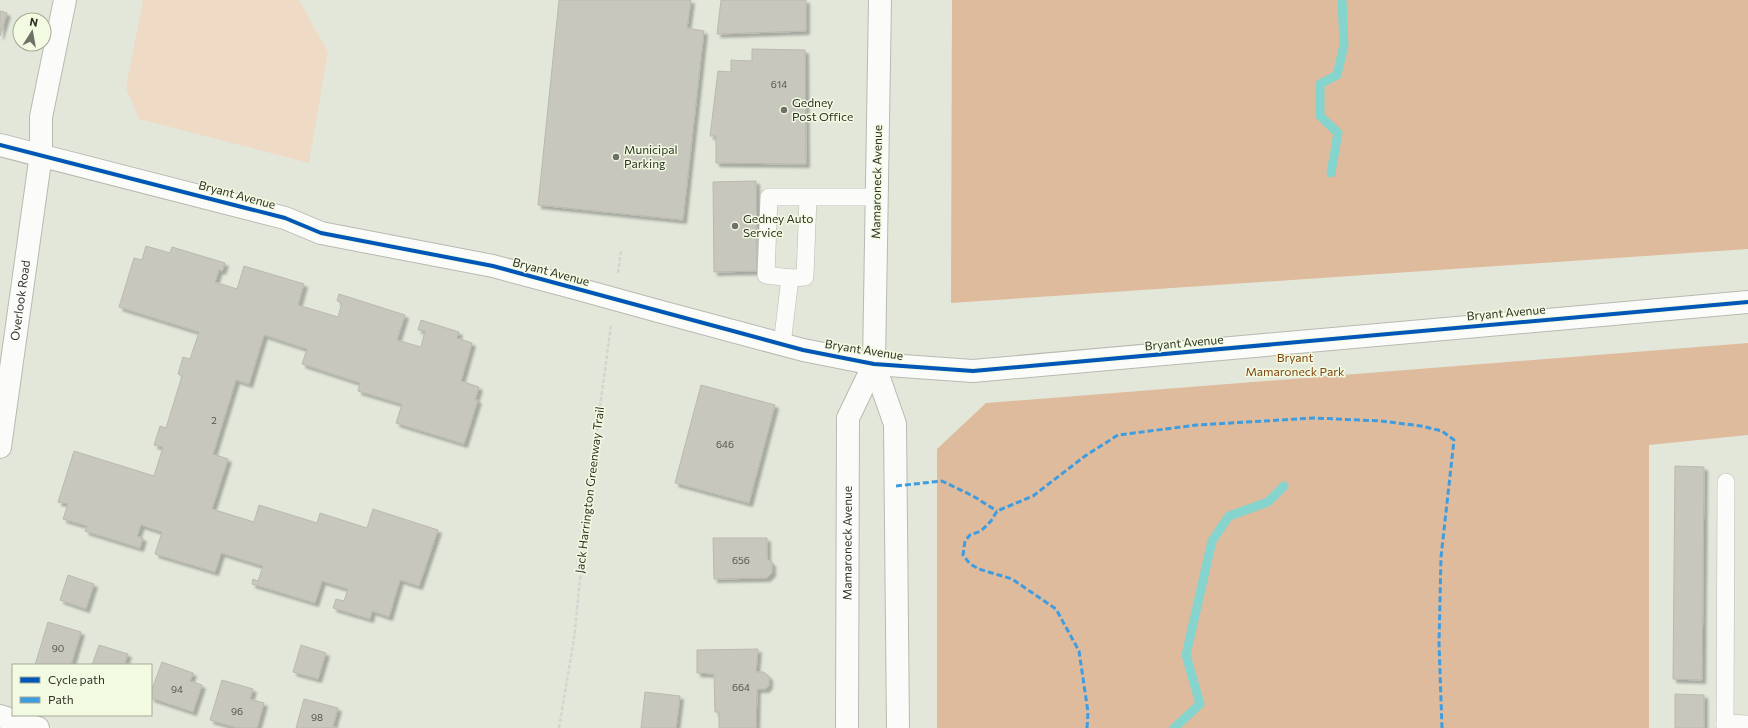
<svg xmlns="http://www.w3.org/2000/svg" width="1748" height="728" font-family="Commissioner,sans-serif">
<defs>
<filter id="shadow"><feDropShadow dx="3.5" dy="3.5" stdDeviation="1" flood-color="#0004"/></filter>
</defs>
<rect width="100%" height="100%" fill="#e3e7da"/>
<path fill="#efdac6" d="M 143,0 L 299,0 L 328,52 L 309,163 L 139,119 L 126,88 Z"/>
<g fill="#dfbb9d">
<path d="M 952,0 L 1748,0 L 1748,249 L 951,303 Z"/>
<path d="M 1748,343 L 1748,435 L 1649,445 L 1649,728 L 937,728 L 937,449 L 986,403 Z"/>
</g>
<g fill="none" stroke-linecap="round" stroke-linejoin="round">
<g stroke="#85d4cd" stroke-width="9">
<path d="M 1331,173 L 1338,133 L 1320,116 L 1320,84 L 1337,75 L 1344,45 L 1342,0"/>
<path d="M 1174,728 L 1200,704 L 1186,655 L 1212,541 L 1229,516 L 1268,502 L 1284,486"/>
</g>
</g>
<g fill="#c8c7bd" stroke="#b9b9af" filter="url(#shadow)">
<path d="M 559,0 L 691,0 L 687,28 L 704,31 L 683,220 L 538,205 Z"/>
<path d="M 721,0 L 806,0 L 806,31 L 717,34 Z"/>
<path d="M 0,11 L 7,13 L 0,36 Z"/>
<path d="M 752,49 L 805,50 L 806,164 L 716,163 L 716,136 L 710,136 L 718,71 L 731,72 L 731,60 L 752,61 Z"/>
<path d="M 756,181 L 757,271 L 714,272 L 713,182 Z"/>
<path d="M 146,246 L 170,253 L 172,247 L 225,263 L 222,271 L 219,270 L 215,282 L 237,289 L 244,266 L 304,284 L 298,305 L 338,317 L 342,303 L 337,301 L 339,294 L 405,315 L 397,340 L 421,347 L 425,331 L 418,330 L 421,320 L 459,332 L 457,338 L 472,343 L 461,381 L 479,387 L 475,400 L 478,400 L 464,444 L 396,423 L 402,404 L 358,391 L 360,383 L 302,364 L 307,349 L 264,335 L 249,384 L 236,380 L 213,454 L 228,459 L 212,509 L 254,522 L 259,505 L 317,523 L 320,513 L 367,528 L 373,509 L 438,530 L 419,586 L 400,580 L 389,617 L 372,611 L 370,619 L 333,608 L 336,599 L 344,601 L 348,589 L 322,581 L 315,603 L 252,584 L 253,579 L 258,581 L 263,566 L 221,553 L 215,572 L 155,554 L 162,532 L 141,525 L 137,536 L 143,538 L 140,548 L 85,531 L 87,526 L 63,519 L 68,504 L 58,502 L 74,451 L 154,476 L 163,447 L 154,445 L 160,426 L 166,428 L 182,376 L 178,374 L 183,357 L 190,359 L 199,332 L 119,307 L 134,258 L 142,260 Z"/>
<path d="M 701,385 L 775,405 L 749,503 L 675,483 Z"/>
<path d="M 1675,466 L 1704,467 L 1704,469 L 1702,680 L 1673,679 Z"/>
<path d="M 713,538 L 767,538 L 767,558 L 772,563 L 772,573 L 767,578 L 714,579 Z"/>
<path d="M 68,575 L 94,584 L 86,609 L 60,600 Z"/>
<path d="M 48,622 L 81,632 L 71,665 L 35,665 Z"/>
<path d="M 99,645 L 128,654 L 125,663 L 132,665 L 92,665 Z"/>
<path d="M 301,645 L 326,653 L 318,679 L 293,672 Z"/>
<path d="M 758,649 L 756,672 L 764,672 L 769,677 L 769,685 L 766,689 L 757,689 L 756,728 L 719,728 L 719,712 L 715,712 L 714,674 L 697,673 L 697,650 Z"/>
<path d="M 162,662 L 193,673 L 190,681 L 202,685 L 193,712 L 151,698 L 151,692 Z"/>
<path d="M 222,680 L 253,689 L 250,699 L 264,703 L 257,728 L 238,728 L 210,720 Z"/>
<path d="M 645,692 L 680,696 L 676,728 L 641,728 Z"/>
<path d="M 1675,694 L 1704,695 L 1704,728 L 1675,728 Z"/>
<path d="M 304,699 L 338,708 L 333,726 L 337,728 L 296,728 Z"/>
</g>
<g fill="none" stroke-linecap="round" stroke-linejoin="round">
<g stroke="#b7bab0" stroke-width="18">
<g id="service">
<path d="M 808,198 L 805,277 L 790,278 L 766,275 L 769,197 L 877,197"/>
<path d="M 782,345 L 790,278"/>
<path d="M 1725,723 L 1748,724"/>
<path d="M 1725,728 L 1726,482"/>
</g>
</g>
<g stroke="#b7bab0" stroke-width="24">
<g id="minor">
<path id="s1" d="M 0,447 L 41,154 L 41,117 L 65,0"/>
<path d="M 0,716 L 38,728"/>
</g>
</g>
<g stroke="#b7bab0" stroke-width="24">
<g id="tertiary">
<path d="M 0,145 L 285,218 L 321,233 L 493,266 L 571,287"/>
<path d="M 658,311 L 803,350 L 874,364 L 973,371 L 1748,302"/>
</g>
</g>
<g stroke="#b7bab0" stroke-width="24">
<g id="primary">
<path d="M 880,0 L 874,364 L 895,424 L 898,728"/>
<path id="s2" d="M 847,728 L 848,418 L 874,364"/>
</g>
</g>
<g stroke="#d4d5d1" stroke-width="2.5" stroke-dasharray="4 2" stroke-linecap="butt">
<path d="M 618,273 L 621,251"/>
<path d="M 559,728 L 574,639 L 589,489 L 611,325"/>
</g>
<use href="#service" stroke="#fbfbf9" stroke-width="17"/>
<use href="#minor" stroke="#fbfbf9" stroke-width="22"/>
<use href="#tertiary" stroke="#fbfbf9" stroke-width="22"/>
<use href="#primary" stroke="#fbfbf9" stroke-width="22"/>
<g stroke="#b7bab0" stroke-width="24" stroke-linecap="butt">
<path id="tertiary-bridge" d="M 571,287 L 658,311"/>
</g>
<use href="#tertiary-bridge" stroke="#fbfbf9" stroke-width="22"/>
<g stroke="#3d9de0" stroke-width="3" stroke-dasharray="6 3" stroke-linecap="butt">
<path d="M 896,486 L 942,481 L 973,496 L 997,511"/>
<path d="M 1087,728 L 1088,712 L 1079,651 L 1056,609 L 1012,579 L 979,569 L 970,564 L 963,555 L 965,541 L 970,535 L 981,531 L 991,521 L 997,511 L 1033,496 L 1085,456 L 1118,435 L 1197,425 L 1314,418 L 1381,421 L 1421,426 L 1442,431 L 1454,440 L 1441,557 L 1439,643 L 1442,728"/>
</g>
<g stroke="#f2fbe1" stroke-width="6">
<path id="cycleway" d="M 0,145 L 285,218 L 321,233 L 493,266 L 803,350 L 874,364 L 973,371 L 1748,302"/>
</g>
<use href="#cycleway" stroke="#0057b8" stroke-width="4"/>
</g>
<g fill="#6e7166" stroke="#f2fbe1" stroke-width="1.5">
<circle cx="784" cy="110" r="4"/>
<circle cx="616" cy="157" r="4"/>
<circle cx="735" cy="226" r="4"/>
</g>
<g text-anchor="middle" stroke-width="3" stroke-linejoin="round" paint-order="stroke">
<g font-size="10" fill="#55574d">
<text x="779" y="88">614</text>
<text x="214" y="424">2</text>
<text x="725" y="448">646</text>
<text x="741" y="564">656</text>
<text x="58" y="652">90</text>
<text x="741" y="691">664</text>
<text x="177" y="693">94</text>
<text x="237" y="715">96</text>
<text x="317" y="721">98</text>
</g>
<g font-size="12" fill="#2f3228" stroke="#f2fbe1" text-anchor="start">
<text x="792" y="107">Gedney<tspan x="792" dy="14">Post Office</tspan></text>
<text x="624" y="154">Municipal<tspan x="624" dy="14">Parking</tspan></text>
<text x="743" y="223">Gedney Auto<tspan x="743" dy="14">Service</tspan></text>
</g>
<g font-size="12" fill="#2f3228" stroke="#f2fbe1">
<text transform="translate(877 182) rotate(-89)" y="4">Mamaroneck Avenue</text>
<text transform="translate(237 195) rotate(15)" y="4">Bryant Avenue</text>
<text transform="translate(551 272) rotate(15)" y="4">Bryant Avenue</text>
<text dy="4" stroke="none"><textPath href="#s1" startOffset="148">Overlook Road</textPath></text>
<text transform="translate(1506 313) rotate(-5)" y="4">Bryant Avenue</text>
<text transform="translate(1184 343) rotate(-5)" y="4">Bryant Avenue</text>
<text transform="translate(864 350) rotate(9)" y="4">Bryant Avenue</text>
<text transform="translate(590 490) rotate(-83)" y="4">Jack Harrington Greenway Trail</text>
<text dy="4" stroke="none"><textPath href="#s2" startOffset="185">Mamaroneck Avenue</textPath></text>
</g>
<g font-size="12" fill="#814210" stroke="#f2fbe1">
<text x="1295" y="362">Bryant<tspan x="1295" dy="14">Mamaroneck Park</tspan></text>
</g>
</g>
<rect x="12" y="664" width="140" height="52" fill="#f2fbe1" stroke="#a4ab97"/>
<rect x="20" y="677" width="20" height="6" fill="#0057b8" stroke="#a4ab97"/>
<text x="48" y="684" font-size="12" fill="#2f3228">Cycle path</text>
<rect x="20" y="697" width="20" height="6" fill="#3d9de0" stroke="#a4ab97"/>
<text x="48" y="704" font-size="12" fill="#2f3228">Path</text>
<g transform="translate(32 32) rotate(11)"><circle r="19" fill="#f2fbe1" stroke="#a4ab97"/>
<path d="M0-3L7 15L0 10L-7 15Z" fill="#6e7166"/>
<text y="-6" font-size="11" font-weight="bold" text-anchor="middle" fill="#2f3228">N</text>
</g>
</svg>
